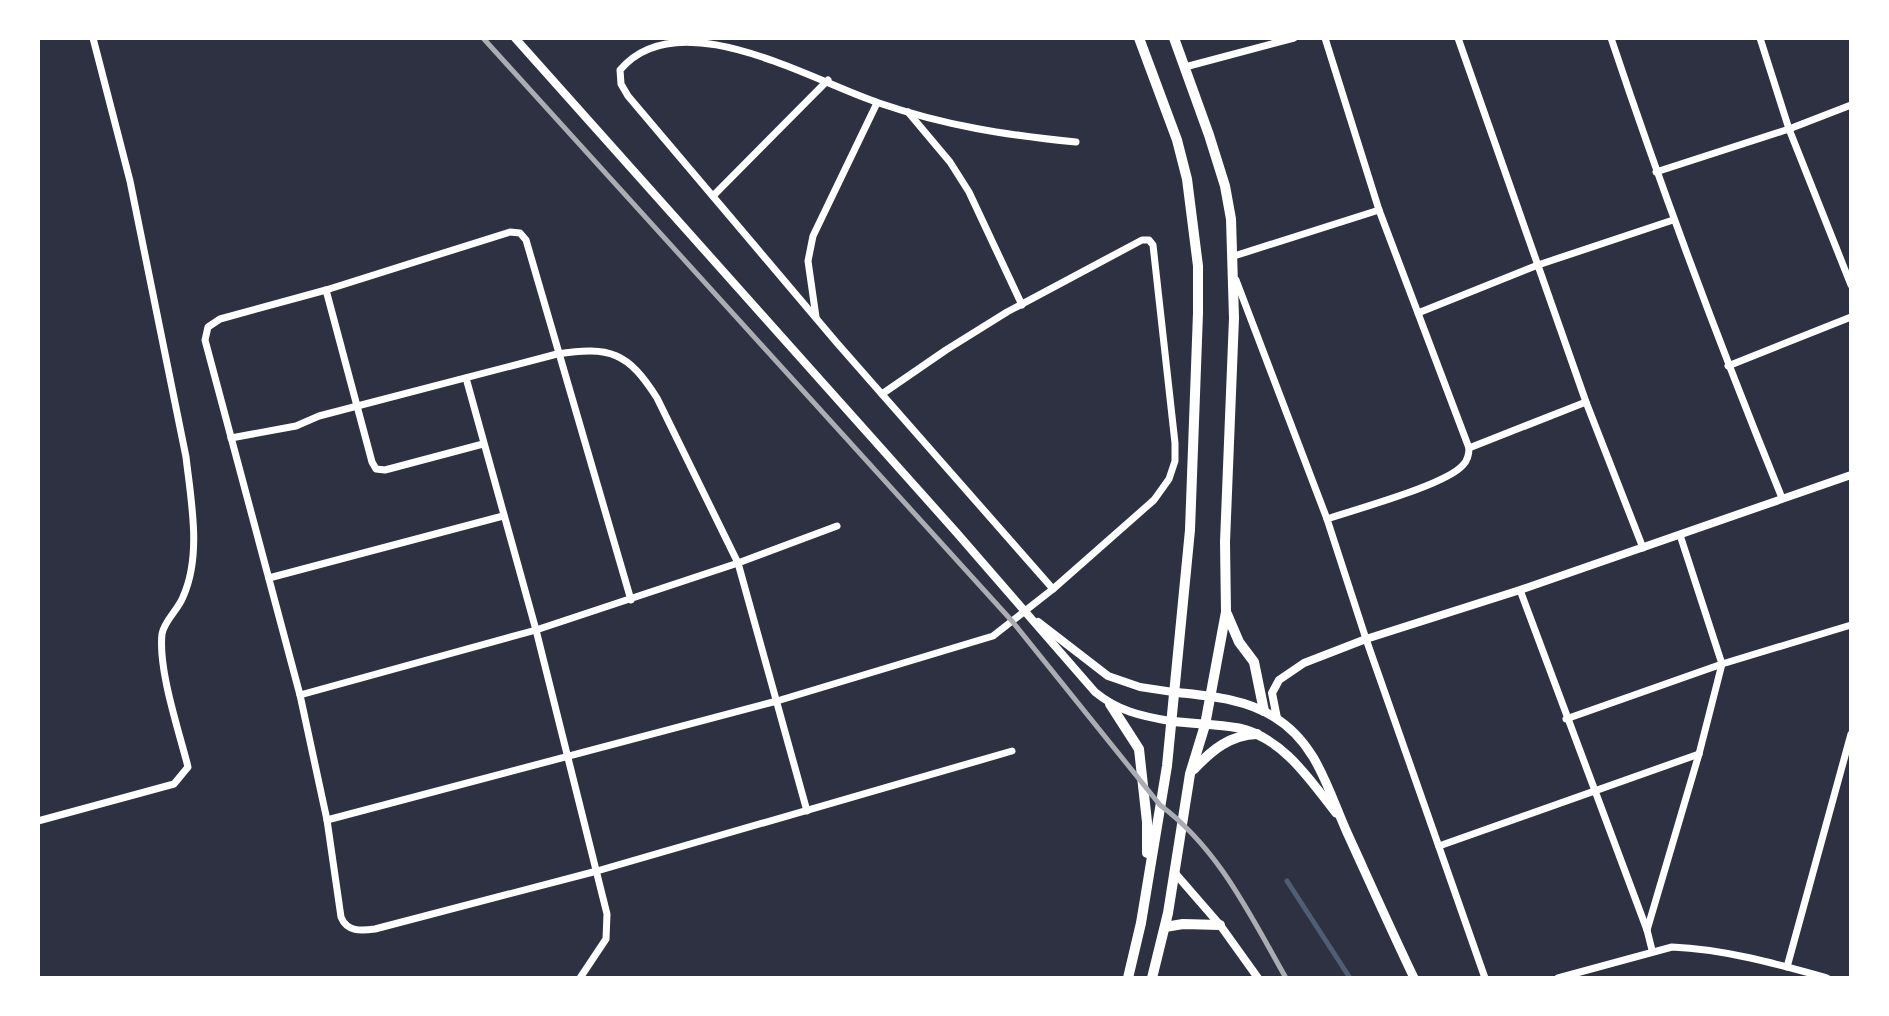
<svg xmlns="http://www.w3.org/2000/svg" width="1889" height="1016" font-family="'Work Sans',sans-serif">
<rect width="100%" height="100%" fill="#2d3142"/>
<g fill="none" stroke-linecap="round" stroke-linejoin="round">
<path stroke="#4f5d75" stroke-width="5" d="M 1287,881 L 1350,978"/>
<g stroke="#fff" stroke-width="7">
<path d="M 1325,38 L 1379,210 L 1469,448 C 1469,454 1468,460 1463,465 C 1446,485 1356,509 1327,519"/>
<path d="M 1458,38 L 1586,402 L 1643,548"/>
<path d="M 1611,38 C 1663,193 1720,346 1782,498"/>
<path d="M 1760,38 L 1789,129 L 1851,285"/>
<path d="M 1185,67 L 1294,38"/>
<path d="M 908,112 L 950,162 L 969,192 L 1022,305"/>
<path d="M 1656,172 L 1789,129 L 1851,105"/>
<path d="M 713,196 L 828,80"/>
<path d="M 1234,256 L 1379,210"/>
<path d="M 1236,280 L 1327,519 L 1366,639 L 1485,978"/>
<path d="M 326,290 L 372,462 L 376,469 L 385,470 L 483,444"/>
<path d="M 1418,313 L 1538,265 L 1673,220"/>
<path d="M 816,317 L 808,261 L 813,236 L 877,103"/>
<path d="M 1728,366 L 1851,317"/>
<path d="M 466,378 L 536,630 L 607,914 L 606,939 L 580,978"/>
<path d="M 231,438 L 296,426 L 319,416 L 557,354 C 610,346 628,352 657,398 L 738,563 L 807,811"/>
<path d="M 1469,448 L 1586,402"/>
<path d="M 269,578 L 503,516"/>
<path d="M 1053,589 L 837,343 L 628,96 L 621,84 L 620,70 C 678,0 812,81 879,103 C 946,126 1006,135 1076,142"/>
<path d="M 1520,590 L 1647,930 L 1652,950"/>
<path d="M 631,600 L 526,240 L 520,233 L 510,232 L 326,290 L 220,319 L 208,327 L 205,340 L 300,695 L 327,820 L 341,917 C 347,932 361,931 375,929 L 597,871 L 1012,751"/>
<path d="M 300,695 L 536,630 L 738,563 L 837,526"/>
<path d="M 1566,719 L 1722,664 L 1851,625"/>
<path d="M 327,820 L 777,701 L 993,636 L 1053,589 L 1154,500 L 1169,479 L 1175,461 L 1175,443 L 1153,245 L 1149,240 L 1142,240 L 1007,312 L 946,350 L 882,394"/>
<path d="M 38,821 L 174,784 L 188,767 C 179,731 158,670 162,634 C 164,621 178,610 183,597 C 202,555 191,501 186,457 L 130,181 L 93,38"/>
<path d="M 1439,846 L 1699,754"/>
<path d="M 1647,930 L 1699,754 L 1722,664 L 1680,535"/>
<path d="M 1787,967 L 1851,734"/>
<path d="M 1558,978 L 1672,947 C 1724,949 1777,964 1827,978"/>
</g>
<g stroke="#fff" stroke-width="8">
<path d="M 515,38 L 956,532 L 1095,692 C 1118,711 1141,716 1170,721"/>
<path d="M 1038,622 L 1108,676 L 1140,687 L 1173,692"/>
<path d="M 1277,718 L 1272,693 L 1279,680 L 1304,663 L 1366,639 L 1520,590 L 1851,475"/>
<path d="M 1174,872 L 1220,925 L 1258,978"/>
</g>
<g stroke="#fff" stroke-width="9">
<path d="M 1173,692 C 1207,696 1244,698 1274,717 C 1319,744 1329,795 1350,839 C 1371,885 1392,932 1414,978"/>
<path d="M 1170,721 C 1193,724 1216,724 1239,728 C 1283,738 1310,780 1336,813"/>
</g>
<g stroke="#fff" stroke-width="10">
<path d="M 1227,614 L 1239,642 L 1254,662 L 1264,711"/>
<path d="M 1110,704 L 1139,749 L 1147,822 L 1147,853"/>
<path d="M 1194,769 C 1212,750 1230,735 1257,734"/>
<path d="M 1165,927 L 1183,924 L 1220,925"/>
<path d="M 1128,978 L 1141,923 L 1167,766 L 1190,530 L 1198,313 L 1198,266 L 1187,179 L 1177,140 L 1139,38"/>
<path d="M 1152,978 L 1168,913 L 1190,774 L 1205,725 L 1226,612 L 1225,542 L 1234,318 L 1231,219 L 1225,186 L 1209,135 L 1174,38"/>
</g>
<path stroke="#abadb3" stroke-width="5" d="M 483,38 L 1012,621 L 1160,805 C 1219,849 1250,915 1286,978"/>
</g>
<rect width="1889" height="1016" fill="none" stroke="#ffffff" stroke-width="80"/>
</svg>
